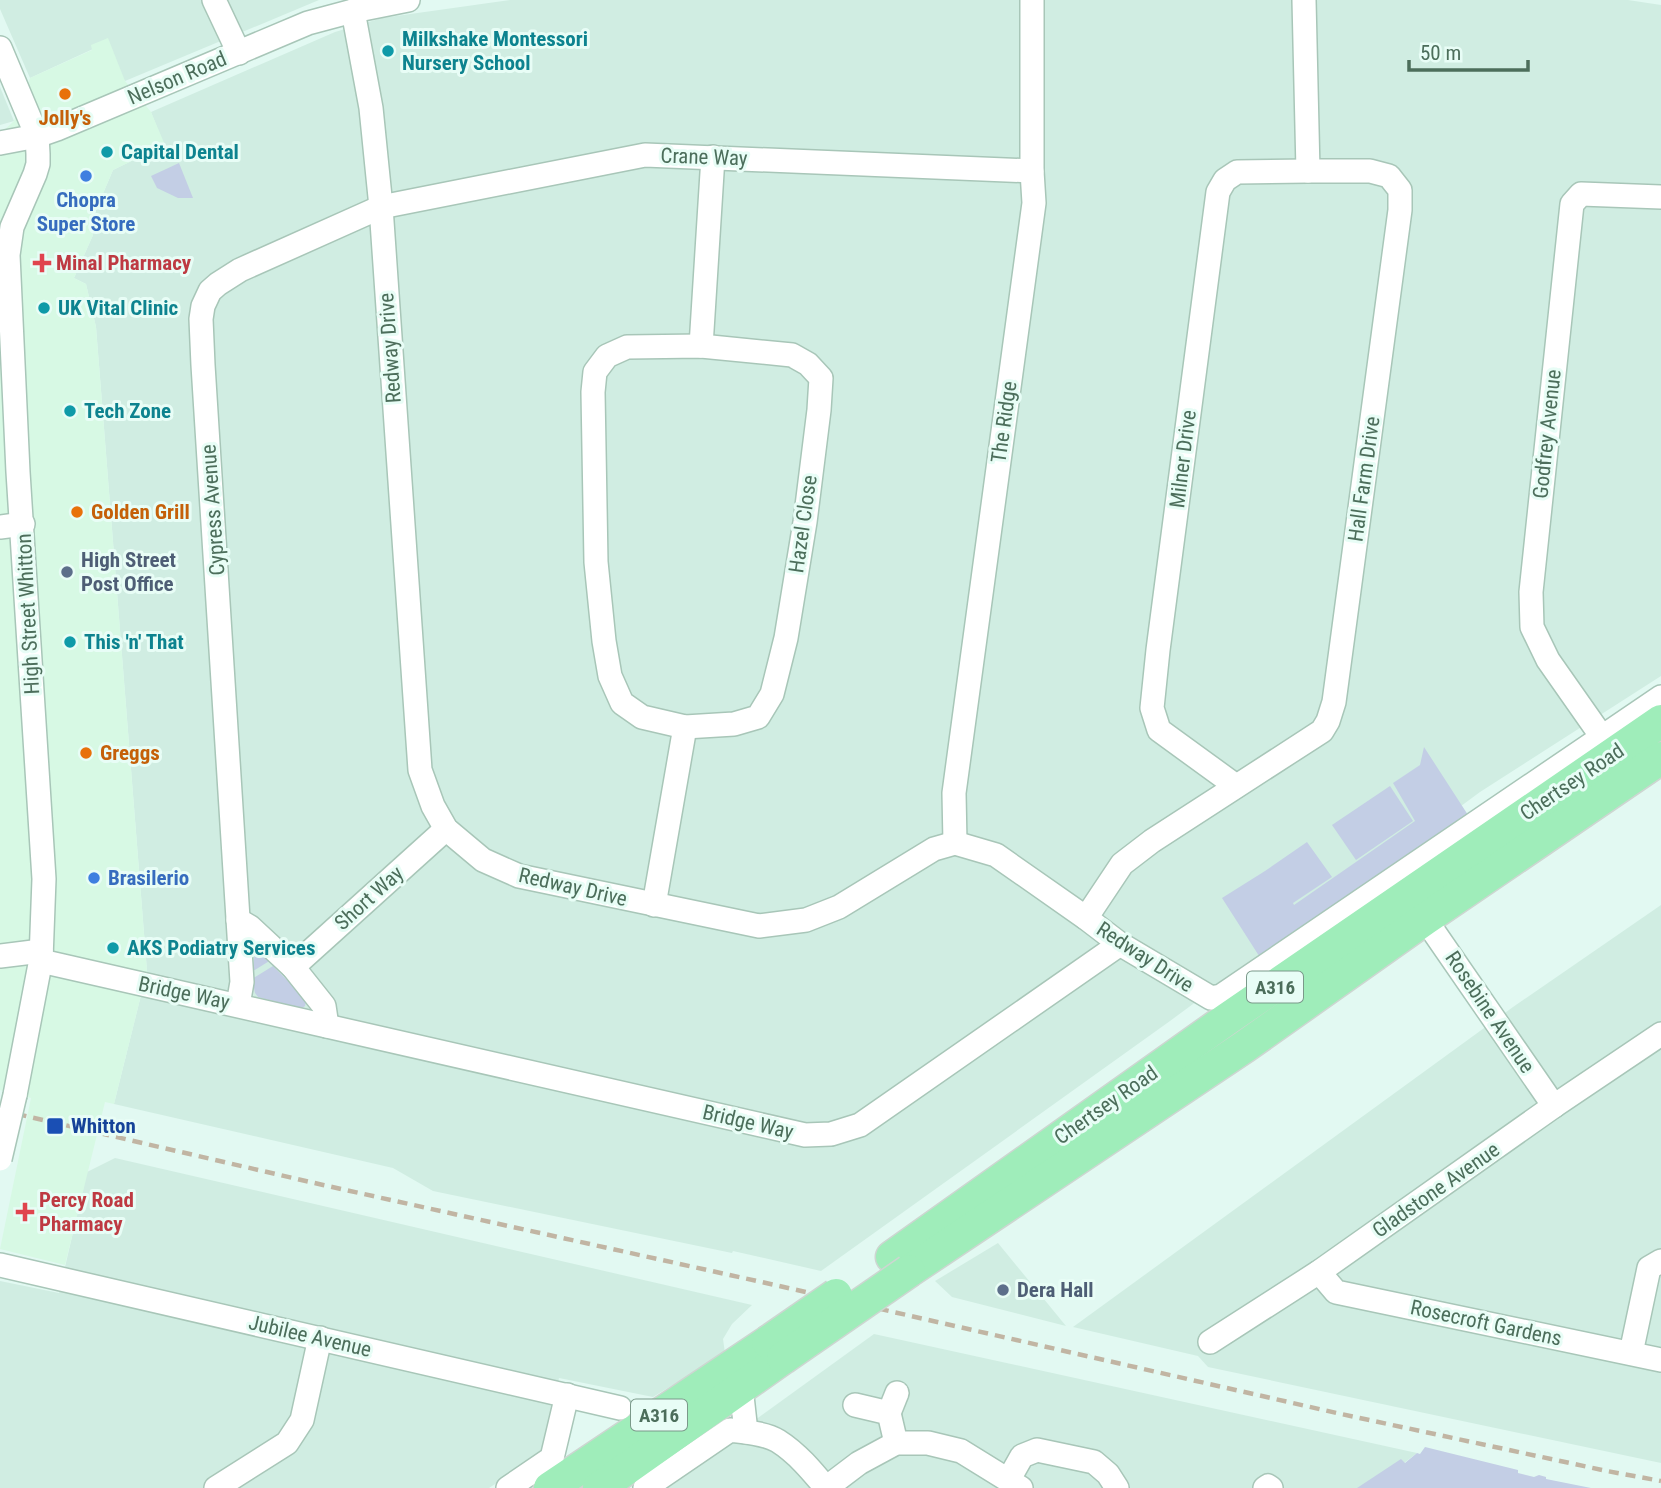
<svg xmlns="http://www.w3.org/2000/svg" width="1661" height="1488" font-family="'Roboto Condensed',sans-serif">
<rect width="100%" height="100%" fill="#e2f9f2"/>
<g fill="#d0ede2">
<path d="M 0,0 L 319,0 L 125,81 L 93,49 L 30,78 L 0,9 Z"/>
<path d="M 510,0 L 1628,0 L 1661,5 L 1661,676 L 1480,792 L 1170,1021 L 821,1271 L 733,1251 L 732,1253 L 433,1191 L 393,1168 L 114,1104 L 147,971 L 96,327 L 86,284 L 74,278 L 93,235 L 90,224 L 113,170 L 164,145 L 151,112 L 335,32 L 382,18 Z"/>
<path d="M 0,87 L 14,121 L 0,125 Z"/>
<path d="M 1661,905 L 1661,1463 L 1208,1367 L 1198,1356 L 1073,1327 L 1513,1007 Z"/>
<path d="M 115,1158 L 752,1305 L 732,1324 L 723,1339 L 725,1353 L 653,1397 L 559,1378 L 542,1453 L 489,1488 L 0,1488 L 0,1281 L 59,1293 L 87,1172 Z"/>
<path d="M 998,1243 L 1066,1326 L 952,1297 L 935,1281 Z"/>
<path d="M 874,1334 L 1417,1453 L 1372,1488 L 661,1488 Z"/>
</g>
<path fill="#d7f9e4" d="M 108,38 L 125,81 L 151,112 L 165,145 L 113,170 L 90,224 L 93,235 L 74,278 L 86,284 L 96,327 L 147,971 L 114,1104 L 105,1102 L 65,1265 L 0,1249 L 31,1098 L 0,1090 L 0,134 L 14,121 L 30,78 L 92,50 L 91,45 Z"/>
<g fill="#c3cee5">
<path d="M 179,163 L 193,198 L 178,198 L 157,188 L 151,176 Z"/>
<path d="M 1424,747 L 1468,815 L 1261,959 L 1222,898 L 1265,871 L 1307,842 L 1332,877 L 1293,903 L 1294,905 L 1415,821 L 1393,783 L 1420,765 Z"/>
<path d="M 1390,786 L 1413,821 L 1356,860 L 1332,825 Z"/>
<path d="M 257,949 L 261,949 L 271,960 L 253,971 L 255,950 Z"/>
<path d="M 273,966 L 299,992 L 306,1002 L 305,1006 L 301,1009 L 258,997 L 255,993 L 252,979 Z"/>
<path d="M 1425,1447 L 1518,1470 L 1518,1473 L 1534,1477 L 1539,1475 L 1546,1477 L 1546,1479 L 1591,1488 L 1357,1488 L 1401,1459 L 1405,1463 L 1417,1453 L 1420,1454 Z"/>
</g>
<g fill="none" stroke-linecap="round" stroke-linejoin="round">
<g stroke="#a8c6b8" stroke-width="26">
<g id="minor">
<path d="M 214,0 L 239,53"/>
<path d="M 353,11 L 371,108 L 381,207 L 420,770 L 433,806 L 446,829 L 483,860 L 519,876 L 759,926 L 806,920 L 839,907 L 934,849 L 955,843 L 996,855 L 1086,918 L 1120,944 L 1211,998 L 1221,996 L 1661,697"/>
<path d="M 0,48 L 37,136 L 38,154 L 38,164 L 35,174 L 12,227 L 8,255 L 18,472 L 44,879 L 41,959 L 15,1095"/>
<path d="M 0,143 L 37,136 L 57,129 L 308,23 L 353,11 L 408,0"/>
<path d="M 701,346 L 792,355 L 808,364 L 821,378 L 819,410 L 805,522 L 786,638 L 772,694 L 758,717 L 734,724 L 685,727 L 642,717 L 622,703 L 610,676 L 604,641 L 596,562 L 593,392 L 595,372 L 607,356 L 627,347 Z"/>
<path d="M 701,346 L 713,157"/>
<path d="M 0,527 L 23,524"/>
<path d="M 1602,737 L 1548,660 L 1532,627 L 1531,592 L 1572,204 L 1581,194 L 1661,197"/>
<path d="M 1236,786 L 1159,730 L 1152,708 L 1158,650 L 1218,192 L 1225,180 L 1237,172 L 1308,171"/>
<path d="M 955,843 L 954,793 L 1034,203 L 1032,171 L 1032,0"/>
<path d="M 654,905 L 685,727"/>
<path d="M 1086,918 L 1122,864 L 1152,841 L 1322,731 L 1328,721 L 1334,702 L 1400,210 L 1400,190 L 1389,176 L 1370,171 L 1308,171 L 1304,0"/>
<path d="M 1425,919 L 1554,1106"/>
<path d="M 238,920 L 250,927 L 293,967 L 324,1006 L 327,1026"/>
<path d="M 0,956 L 41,951"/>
<path d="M 41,961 L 805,1135 L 831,1134 L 860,1125 L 1120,944"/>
<path d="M 293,967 L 446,829"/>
<path d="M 238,1005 L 242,982 L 203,365 L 201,319 L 203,306 L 210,291 L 218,284 L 240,270 L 381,207 L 645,155 L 1032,171"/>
<path d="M 0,1265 L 620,1408"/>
<path d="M 1319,1272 L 1336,1292 L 1661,1360"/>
<path d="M 1210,1342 L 1319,1272 L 1554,1106 L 1661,1034"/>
<path d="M 1631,1353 L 1649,1268 L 1661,1261"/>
<path d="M 741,1387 L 746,1432"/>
<path d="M 855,1405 L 889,1413 L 896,1443"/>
<path d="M 889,1413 L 897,1393"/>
<path d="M 1009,1479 L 1022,1456 L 1037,1450 L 1094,1462 L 1108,1474 L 1117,1488"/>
<path d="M 216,1488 L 287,1443 L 302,1420 L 320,1338"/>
<path d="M 508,1488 L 552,1458 L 567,1395"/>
<path d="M 645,1488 L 730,1430 C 745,1432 765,1433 778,1441 C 797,1453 812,1471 826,1488"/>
<path d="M 826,1488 L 859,1463 L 896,1443 L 928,1443 L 961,1451 L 1021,1488"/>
<path d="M 1265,1488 L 1268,1486 L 1271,1488"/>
</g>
</g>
<g stroke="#cdd6d1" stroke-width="35">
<g id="highway">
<path d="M 892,1257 L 1227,1019 L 1661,721"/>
<path d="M 909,1271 L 1244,1047 L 1425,919 L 1661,758"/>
<path d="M 550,1488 L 768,1342"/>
<path d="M 599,1488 L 783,1358"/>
</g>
</g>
<use href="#minor" stroke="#fff" stroke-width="23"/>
<use href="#highway" stroke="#9fedba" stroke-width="32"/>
<path stroke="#c1b5a3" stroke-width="4.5" stroke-dasharray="10 7" stroke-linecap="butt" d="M 0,1110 L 323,1185 L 775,1285 L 1341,1414 L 1607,1471 L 1661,1481"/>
<g stroke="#a8c6b8" stroke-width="26" stroke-linecap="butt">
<path id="minor-bridge" d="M 0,1159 L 15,1095"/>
</g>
<g stroke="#cdd6d1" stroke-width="35" stroke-linecap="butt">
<g id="highway-bridge">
<path d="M 768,1342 L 836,1295"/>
<path d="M 783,1358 L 909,1271"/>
</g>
</g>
<use href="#minor-bridge" stroke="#fff" stroke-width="23"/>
<use href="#highway-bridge" stroke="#9fedba" stroke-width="32"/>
</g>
<g fill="#0f9aa8" stroke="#e8fdf6" stroke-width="2.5">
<circle cx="388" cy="51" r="7"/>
<circle cx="107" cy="152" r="7"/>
<circle cx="44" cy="308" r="7"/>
<circle cx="70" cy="411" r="7"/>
<circle cx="70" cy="642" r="7"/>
<circle cx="113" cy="948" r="7"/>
</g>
<g fill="#e8710a" stroke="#e8fdf6" stroke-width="2.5">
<circle cx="65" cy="94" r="7"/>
<circle cx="77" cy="512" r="7"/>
<circle cx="86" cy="753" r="7"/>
</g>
<g fill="#3f7fe0" stroke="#e8fdf6" stroke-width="2.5">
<circle cx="86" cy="176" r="7"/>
<circle cx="94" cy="878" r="7"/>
</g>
<g fill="#e0444e" stroke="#e8fdf6" stroke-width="2.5">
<path d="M38.5 252.5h7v7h7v7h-7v7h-7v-7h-7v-7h7z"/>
<path d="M21.5 1201.5h7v7h7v7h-7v7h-7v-7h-7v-7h7z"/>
</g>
<g fill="#5c6f8a" stroke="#e8fdf6" stroke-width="2.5">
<circle cx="67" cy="572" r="7"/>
<circle cx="1003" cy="1290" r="7"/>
</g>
<rect fill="#1a4fb4" stroke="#e8fdf6" stroke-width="2.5" x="46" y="1117" width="18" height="18" rx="3.5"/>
<g text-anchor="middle" stroke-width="6" stroke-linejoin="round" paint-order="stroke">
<g fill="#e8fdf6" stroke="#7b998a" stroke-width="2">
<rect x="1247" y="971.5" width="56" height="31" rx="5"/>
<rect x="631" y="1399.5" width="56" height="31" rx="5"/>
</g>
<g font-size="19" font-weight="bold" fill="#4c6e5b">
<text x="1275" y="994">A316</text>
<text x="659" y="1422">A316</text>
</g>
<g font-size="21" font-weight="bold" fill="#0d838f" stroke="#e8fdf6" text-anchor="start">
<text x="402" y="46">Milkshake Montessori<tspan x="402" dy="24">Nursery School</tspan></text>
<text x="121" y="159">Capital Dental</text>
<text x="58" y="315">UK Vital Clinic</text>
<text x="84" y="418">Tech Zone</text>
<text x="84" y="649">This 'n' That</text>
<text x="127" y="955">AKS Podiatry Services</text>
</g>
<g font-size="21" fill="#4c6e5b" stroke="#e8fdf6">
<text transform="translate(177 78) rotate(-23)" y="7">Nelson Road</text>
<text transform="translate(704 157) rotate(2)" y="7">Crane Way</text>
<text transform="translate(390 348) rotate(-94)" y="7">Redway Drive</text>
<text transform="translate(1004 422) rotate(-82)" y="7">The Ridge</text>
<text transform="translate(1547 434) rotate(-84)" y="7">Godfrey Avenue</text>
<text transform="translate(1183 459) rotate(-83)" y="7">Milner Drive</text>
<text transform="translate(1364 479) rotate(-82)" y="7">Hall Farm Drive</text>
<text transform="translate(213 510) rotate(-94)" y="7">Cypress Avenue</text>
<text transform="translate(803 524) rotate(-82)" y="7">Hazel Close</text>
<text transform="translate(28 614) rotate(-93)" y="7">High Street Whitton</text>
<text transform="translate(1572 782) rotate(-34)" y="7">Chertsey Road</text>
<text transform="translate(573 887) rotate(13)" y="7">Redway Drive</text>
<text transform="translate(369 898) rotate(-42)" y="7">Short Way</text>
<text transform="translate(1145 957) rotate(33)" y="7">Redway Drive</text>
<text transform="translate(184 993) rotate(12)" y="7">Bridge Way</text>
<text transform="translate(1490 1012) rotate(56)" y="7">Rosebine Avenue</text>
<text transform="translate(1106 1105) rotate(-35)" y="7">Chertsey Road</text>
<text transform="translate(748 1122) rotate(13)" y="7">Bridge Way</text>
<text transform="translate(1436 1190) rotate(-35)" y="7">Gladstone Avenue</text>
<text transform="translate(1486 1323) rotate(12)" y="7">Rosecroft Gardens</text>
<text transform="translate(310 1336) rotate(13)" y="7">Jubilee Avenue</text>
</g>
<g font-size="21" font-weight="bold" fill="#c56008" stroke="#e8fdf6" text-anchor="start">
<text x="65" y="125" text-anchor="middle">Jolly's</text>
<text x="91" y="519">Golden Grill</text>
<text x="100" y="760">Greggs</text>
</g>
<g font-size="21" font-weight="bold" fill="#366cbe" stroke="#e8fdf6">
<text x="86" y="207">Chopra<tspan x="86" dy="24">Super Store</tspan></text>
<text x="108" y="885" text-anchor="start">Brasilerio</text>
</g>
<g font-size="21" font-weight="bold" fill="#be3a42" stroke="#e8fdf6" text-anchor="start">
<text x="56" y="270">Minal Pharmacy</text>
<text x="39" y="1207">Percy Road<tspan x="39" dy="24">Pharmacy</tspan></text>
</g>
<g font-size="21" font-weight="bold" fill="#4e5e75" stroke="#e8fdf6" text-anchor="start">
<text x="81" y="567">High Street<tspan x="81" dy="24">Post Office</tspan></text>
<text x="1017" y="1297">Dera Hall</text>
</g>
<g font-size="21" font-weight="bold" fill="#164399" stroke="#e8fdf6" text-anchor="start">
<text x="71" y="1133">Whitton</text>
</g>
</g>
<path d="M1409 60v10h119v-10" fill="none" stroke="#4c6e5b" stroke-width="3.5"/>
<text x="1420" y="60" font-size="21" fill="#4c6e5b" stroke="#e8fdf6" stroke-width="5" paint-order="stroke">50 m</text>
</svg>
